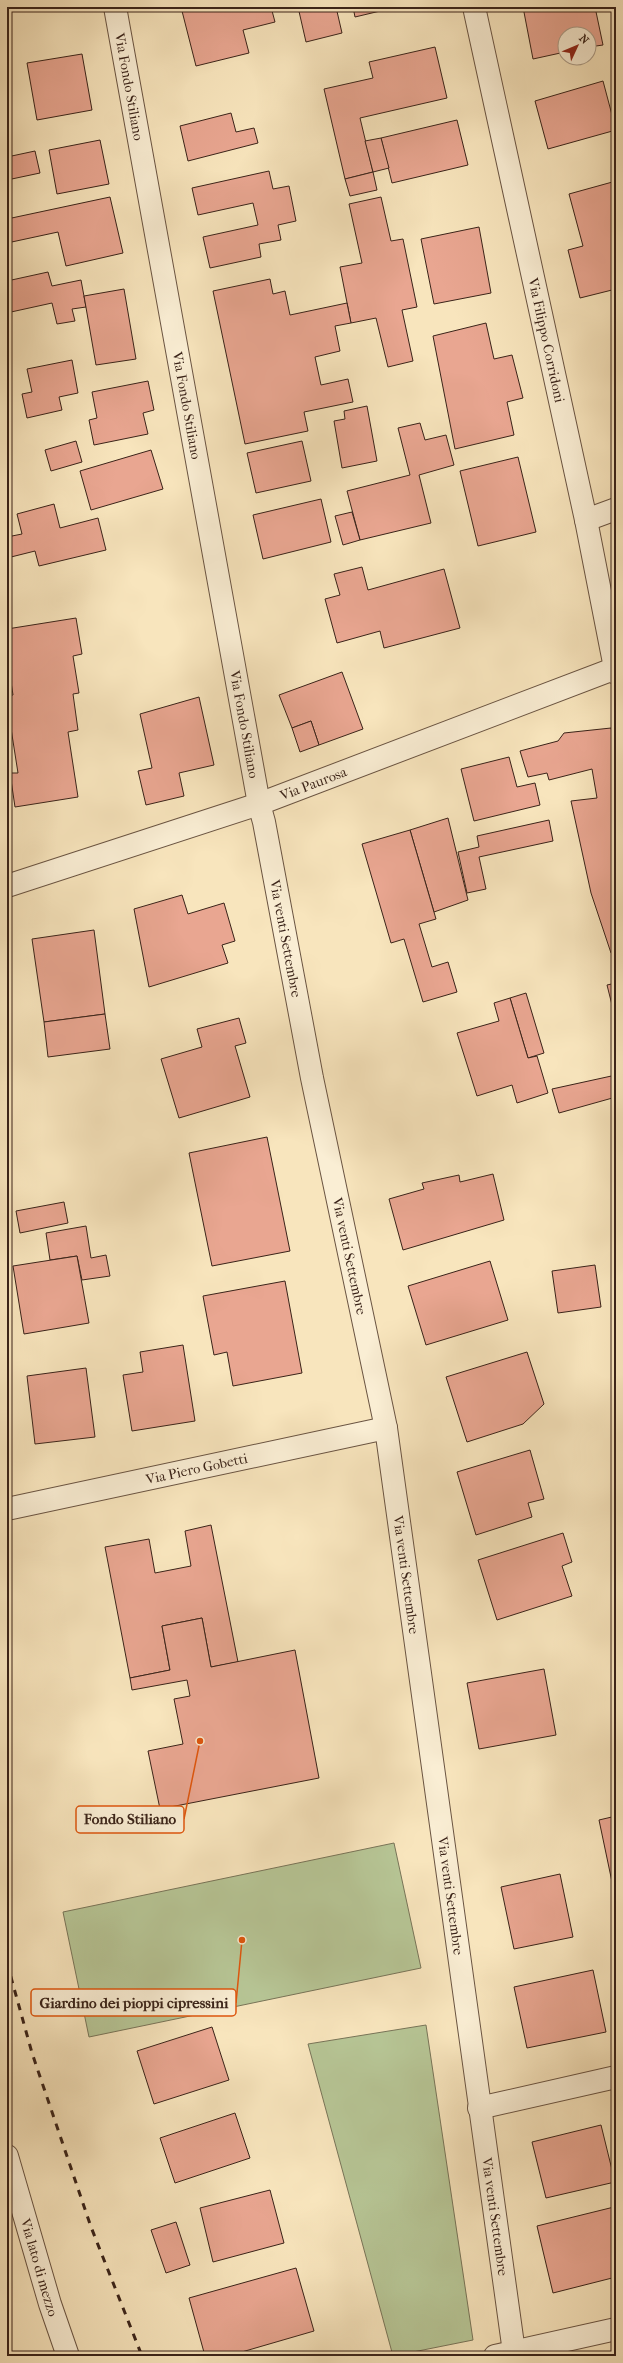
<svg xmlns="http://www.w3.org/2000/svg" width="623" height="2363" font-family="'IM FELL French Canon',serif">
<rect width="100%" height="100%" fill="#f8e5bd"/>
<filter id="stains"><feTurbulence type="fractalNoise" baseFrequency=".005" numOctaves="4"/><feColorMatrix values="0 0 0 0 .2 0 0 0 0 .09 0 0 0 0 .02 0 0 0 .5 -.17"/></filter>
<radialGradient id="worn" r=".72"><stop offset=".6" stop-color="#630" stop-opacity="0"/><stop offset="1" stop-color="#630" stop-opacity=".3"/></radialGradient>
<g fill="#b7c696" stroke="#787458">
<path d="M 394,1843 L 421,1968 L 89,2037 L 63,1912 Z"/>
<path d="M 426,2025 L 473,2340 L 393,2356 L 308,2044 Z"/>
</g>
<g fill="#e9a691" stroke="#3a2319">
<path d="M 199,7 L 271,7 L 275,22 L 243,30 L 249,53 L 196,66 L 182,11 Z"/>
<path d="M 298,7 L 336,7 L 342,33 L 306,42 Z"/>
<path d="M 353,7 L 397,7 L 355,17 Z"/>
<path d="M 523,7 L 595,7 L 603,45 L 589,47 L 589,34 L 565,34 L 565,52 L 533,59 Z"/>
<path d="M 435,47 L 447,98 L 360,118 L 373,172 L 345,179 L 324,89 L 373,78 L 369,62 Z"/>
<path d="M 82,54 L 92,110 L 37,120 L 27,63 Z"/>
<path d="M 603,81 L 616,130 L 548,149 L 535,101 Z"/>
<path d="M 231,113 L 236,132 L 254,128 L 258,143 L 188,161 L 180,126 Z"/>
<path d="M 457,120 L 468,165 L 392,183 L 381,138 Z"/>
<path d="M 381,138 L 389,168 L 373,172 L 365,141 Z"/>
<path d="M 100,140 L 109,184 L 57,194 L 49,150 Z"/>
<path d="M 35,151 L 40,173 L 7,180 L 7,157 Z"/>
<path d="M 269,171 L 273,189 L 289,186 L 296,221 L 278,225 L 281,240 L 259,244 L 261,257 L 210,268 L 203,237 L 258,225 L 253,203 L 198,215 L 192,188 Z"/>
<path d="M 373,172 L 377,190 L 350,196 L 345,179 Z"/>
<path d="M 616,181 L 616,289 L 580,298 L 568,250 L 583,246 L 569,194 Z"/>
<path d="M 110,197 L 123,253 L 66,266 L 58,232 L 7,243 L 7,219 Z"/>
<path d="M 381,197 L 391,241 L 403,239 L 417,307 L 402,310 L 413,361 L 388,367 L 376,318 L 351,323 L 340,267 L 362,263 L 349,204 Z"/>
<path d="M 479,227 L 491,293 L 434,304 L 421,239 Z"/>
<path d="M 48,272 L 52,286 L 81,280 L 86,307 L 72,309 L 75,321 L 57,324 L 52,303 L 11,312 L 7,281 Z"/>
<path d="M 270,279 L 273,294 L 285,291 L 290,315 L 347,303 L 351,323 L 335,326 L 340,351 L 315,357 L 321,385 L 348,379 L 353,402 L 304,412 L 308,431 L 245,444 L 213,291 Z"/>
<path d="M 124,289 L 136,359 L 96,365 L 84,296 Z"/>
<path d="M 486,323 L 494,359 L 512,355 L 523,398 L 507,402 L 514,435 L 455,449 L 433,336 Z"/>
<path d="M 72,360 L 78,393 L 59,397 L 62,410 L 27,418 L 22,394 L 32,392 L 27,369 Z"/>
<path d="M 148,381 L 154,410 L 143,413 L 148,434 L 94,445 L 89,420 L 97,418 L 92,392 Z"/>
<path d="M 367,406 L 377,461 L 342,468 L 334,421 L 345,419 L 344,411 Z"/>
<path d="M 420,423 L 425,440 L 446,435 L 454,465 L 419,475 L 431,523 L 360,540 L 347,491 L 410,475 L 398,428 Z"/>
<path d="M 76,441 L 82,462 L 51,471 L 45,450 Z"/>
<path d="M 302,441 L 311,481 L 256,493 L 247,453 Z"/>
<path d="M 151,450 L 163,489 L 91,510 L 80,471 Z"/>
<path d="M 518,457 L 536,532 L 478,546 L 460,471 Z"/>
<path d="M 321,499 L 331,542 L 263,559 L 253,515 Z"/>
<path d="M 54,504 L 60,528 L 98,518 L 106,550 L 39,566 L 35,551 L 7,558 L 7,537 L 22,534 L 17,514 Z"/>
<path d="M 352,512 L 360,540 L 343,545 L 335,516 Z"/>
<path d="M 362,567 L 368,590 L 444,569 L 460,628 L 384,648 L 380,631 L 337,643 L 325,599 L 340,595 L 334,574 Z"/>
<path d="M 76,618 L 82,654 L 73,656 L 79,693 L 73,694 L 78,730 L 68,732 L 78,797 L 15,807 L 10,773 L 18,773 L 7,703 L 7,696 L 13,695 L 7,656 L 7,629 Z"/>
<path d="M 342,672 L 363,729 L 319,745 L 311,721 L 292,728 L 279,695 Z"/>
<path d="M 199,697 L 214,765 L 179,773 L 184,796 L 146,805 L 138,771 L 152,768 L 140,714 Z"/>
<path d="M 311,721 L 319,745 L 300,752 L 292,728 Z"/>
<path d="M 611,728 L 616,749 L 616,952 L 611,953 L 591,893 L 571,801 L 597,798 L 592,769 L 549,780 L 547,773 L 528,777 L 520,751 L 558,741 L 564,733 Z"/>
<path d="M 509,757 L 517,787 L 535,783 L 540,805 L 474,821 L 461,769 Z"/>
<path d="M 448,818 L 468,900 L 434,912 L 410,830 Z"/>
<path d="M 549,820 L 553,841 L 479,857 L 486,889 L 467,893 L 458,852 L 479,847 L 477,836 Z"/>
<path d="M 410,830 L 436,919 L 419,924 L 432,967 L 448,962 L 457,992 L 423,1002 L 404,939 L 391,943 L 362,844 Z"/>
<path d="M 182,895 L 188,914 L 224,903 L 235,941 L 222,945 L 228,963 L 149,987 L 134,909 Z"/>
<path d="M 94,930 L 105,1014 L 44,1022 L 32,939 Z"/>
<path d="M 616,983 L 616,1017 L 615,1017 L 607,985 Z"/>
<path d="M 526,993 L 544,1053 L 528,1058 L 510,998 Z"/>
<path d="M 510,998 L 528,1058 L 537,1056 L 548,1093 L 517,1103 L 512,1085 L 477,1096 L 457,1033 L 499,1021 L 494,1003 Z"/>
<path d="M 105,1014 L 110,1049 L 48,1057 L 44,1022 Z"/>
<path d="M 239,1018 L 246,1043 L 235,1046 L 250,1097 L 179,1118 L 161,1059 L 202,1047 L 197,1029 Z"/>
<path d="M 616,1075 L 616,1097 L 559,1113 L 552,1089 Z"/>
<path d="M 267,1137 L 290,1251 L 212,1266 L 189,1153 Z"/>
<path d="M 493,1174 L 504,1220 L 403,1250 L 389,1199 L 424,1189 L 422,1183 L 459,1175 L 460,1182 Z"/>
<path d="M 64,1202 L 68,1223 L 20,1233 L 16,1211 Z"/>
<path d="M 86,1226 L 91,1258 L 106,1255 L 110,1276 L 82,1280 L 77,1256 L 50,1260 L 46,1233 Z"/>
<path d="M 77,1256 L 89,1323 L 24,1334 L 13,1266 Z"/>
<path d="M 490,1261 L 508,1320 L 426,1345 L 408,1286 Z"/>
<path d="M 595,1265 L 601,1307 L 558,1313 L 552,1271 Z"/>
<path d="M 285,1281 L 302,1373 L 233,1386 L 227,1352 L 214,1355 L 203,1296 Z"/>
<path d="M 183,1345 L 195,1421 L 132,1431 L 123,1375 L 143,1372 L 140,1352 Z"/>
<path d="M 527,1352 L 544,1404 L 523,1424 L 467,1442 L 446,1377 Z"/>
<path d="M 86,1368 L 95,1437 L 35,1444 L 27,1376 Z"/>
<path d="M 530,1450 L 544,1499 L 528,1503 L 532,1517 L 476,1535 L 457,1472 Z"/>
<path d="M 211,1525 L 238,1662 L 211,1667 L 202,1618 L 162,1626 L 170,1670 L 130,1678 L 105,1547 L 149,1539 L 155,1573 L 191,1566 L 185,1531 Z"/>
<path d="M 563,1533 L 572,1562 L 562,1566 L 572,1596 L 497,1620 L 478,1560 Z"/>
<path d="M 202,1618 L 211,1667 L 295,1650 L 319,1778 L 160,1809 L 148,1751 L 183,1744 L 174,1699 L 190,1696 L 187,1680 L 132,1690 L 130,1678 L 170,1670 L 162,1626 Z"/>
<path d="M 544,1669 L 556,1735 L 479,1749 L 467,1683 Z"/>
<path d="M 616,1816 L 616,1901 L 599,1820 Z"/>
<path d="M 560,1874 L 573,1937 L 514,1949 L 501,1887 Z"/>
<path d="M 593,1970 L 606,2032 L 527,2048 L 514,1987 Z"/>
<path d="M 212,2027 L 229,2080 L 154,2104 L 137,2051 Z"/>
<path d="M 235,2113 L 250,2158 L 175,2183 L 160,2138 Z"/>
<path d="M 601,2125 L 615,2182 L 546,2198 L 532,2142 Z"/>
<path d="M 270,2190 L 284,2243 L 213,2262 L 200,2208 Z"/>
<path d="M 614,2207 L 616,2277 L 553,2293 L 537,2226 Z"/>
<path d="M 176,2222 L 190,2265 L 166,2273 L 151,2230 Z"/>
<path d="M 296,2268 L 314,2331 L 228,2356 L 205,2356 L 189,2298 Z"/>
</g>
<g fill="none" stroke-linecap="round" stroke-linejoin="round">
<g stroke="#6a5442" stroke-width="24">
<g id="minor">
<path id="s1" d="M 115,7 L 259,804 L 264,822 L 312,1078 L 386,1428 L 514,2352"/>
<path id="s2" d="M 474,7 L 586,520 L 616,673"/>
<path d="M 586,520 L 616,509"/>
<path id="s3" d="M 7,886 L 259,804 L 616,668"/>
<path id="s4" d="M 7,1509 L 386,1428"/>
<path d="M 479,2108 L 616,2077"/>
<path id="s5" d="M 7,2156 L 50,2304 L 68,2356"/>
<path d="M 495,2356 L 616,2329"/>
</g>
</g>
<use href="#minor" stroke="#faeed4" stroke-width="22"/>
<path stroke="#3a2319" stroke-width="3" stroke-dasharray="7 7" stroke-linecap="butt" d="M 7,1963 L 32,2053 L 91,2227 L 142,2356"/>
</g>
<g text-anchor="middle" stroke-width="3.5" stroke-linejoin="round" paint-order="stroke">
<g font-size="14" fill="#3a2319" stroke="#faeed4">
<text dy="5" stroke="none"><textPath href="#s1" startOffset="81">Via Fondo Stiliano</textPath></text>
<text dy="5" stroke="none"><textPath href="#s2" startOffset="341">Via Filippo Corridoni</textPath></text>
<text dy="5" stroke="none"><textPath href="#s1" startOffset="405">Via Fondo Stiliano</textPath></text>
<text dy="5" stroke="none"><textPath href="#s1" startOffset="729">Via Fondo Stiliano</textPath></text>
<text dy="5" stroke="none"><textPath href="#s3" startOffset="323">Via Paurosa</textPath></text>
<text dy="5" stroke="none"><textPath href="#s1" startOffset="947">Via venti Settembre</textPath></text>
<text dy="5" stroke="none"><textPath href="#s1" startOffset="1271">Via venti Settembre</textPath></text>
<text dy="5" stroke="none"><textPath href="#s4" startOffset="194">Via Piero Gobetti</textPath></text>
<text dy="5" stroke="none"><textPath href="#s1" startOffset="1595">Via venti Settembre</textPath></text>
<text dy="5" stroke="none"><textPath href="#s1" startOffset="1919">Via venti Settembre</textPath></text>
<text dy="5" stroke="none"><textPath href="#s1" startOffset="2243">Via venti Settembre</textPath></text>
<text dy="5" stroke="none"><textPath href="#s5" startOffset="116">Via lato di mezzo</textPath></text>
</g>
</g>
<path fill="none" stroke="#df560d" stroke-width="1.5" d="M200 1741L184 1819M242 1940L236 2003"/>
<g fill="#df560d" stroke="#faeed4" stroke-width="1.5">
<circle cx="200" cy="1741" r="4"/>
<circle cx="242" cy="1940" r="4"/>
</g>
<g fill="#faeed4" stroke="#df560d" stroke-width="1.5">
<rect x="76" y="1806" width="108" height="27" rx="4"/>
<rect x="31" y="1989" width="205" height="27" rx="4"/>
</g>
<g font-size="15" text-anchor="middle" font-weight="bold" fill="#3a2319">
<text x="130" y="1824">Fondo Stiliano</text>
<text x="134" y="2008">Giardino dei pioppi cipressini</text>
</g>
<rect width="623" height="2363" fill="none" stroke="#f8e5bd" stroke-width="24"/>
<rect x="8" y="8" width="607" height="2347" fill="none" stroke="#3a2319" stroke-width="2"/>
<rect x="12" y="12" width="599" height="2339" fill="none" stroke="#3a2319"/>
<g transform="translate(577 46) rotate(46)"><circle r="19" fill="#faeed4" stroke="#ad9d89"/>
<path d="M0-3L7 15L0 10L-7 15Z" fill="#8f2418"/>
<text y="-6" font-size="11" font-weight="bold" text-anchor="middle" fill="#3a2319">N</text>
</g>
<rect width="100%" height="100%" filter="url(#stains)"/>
<rect width="100%" height="100%" fill="url(#worn)"/>
</svg>
